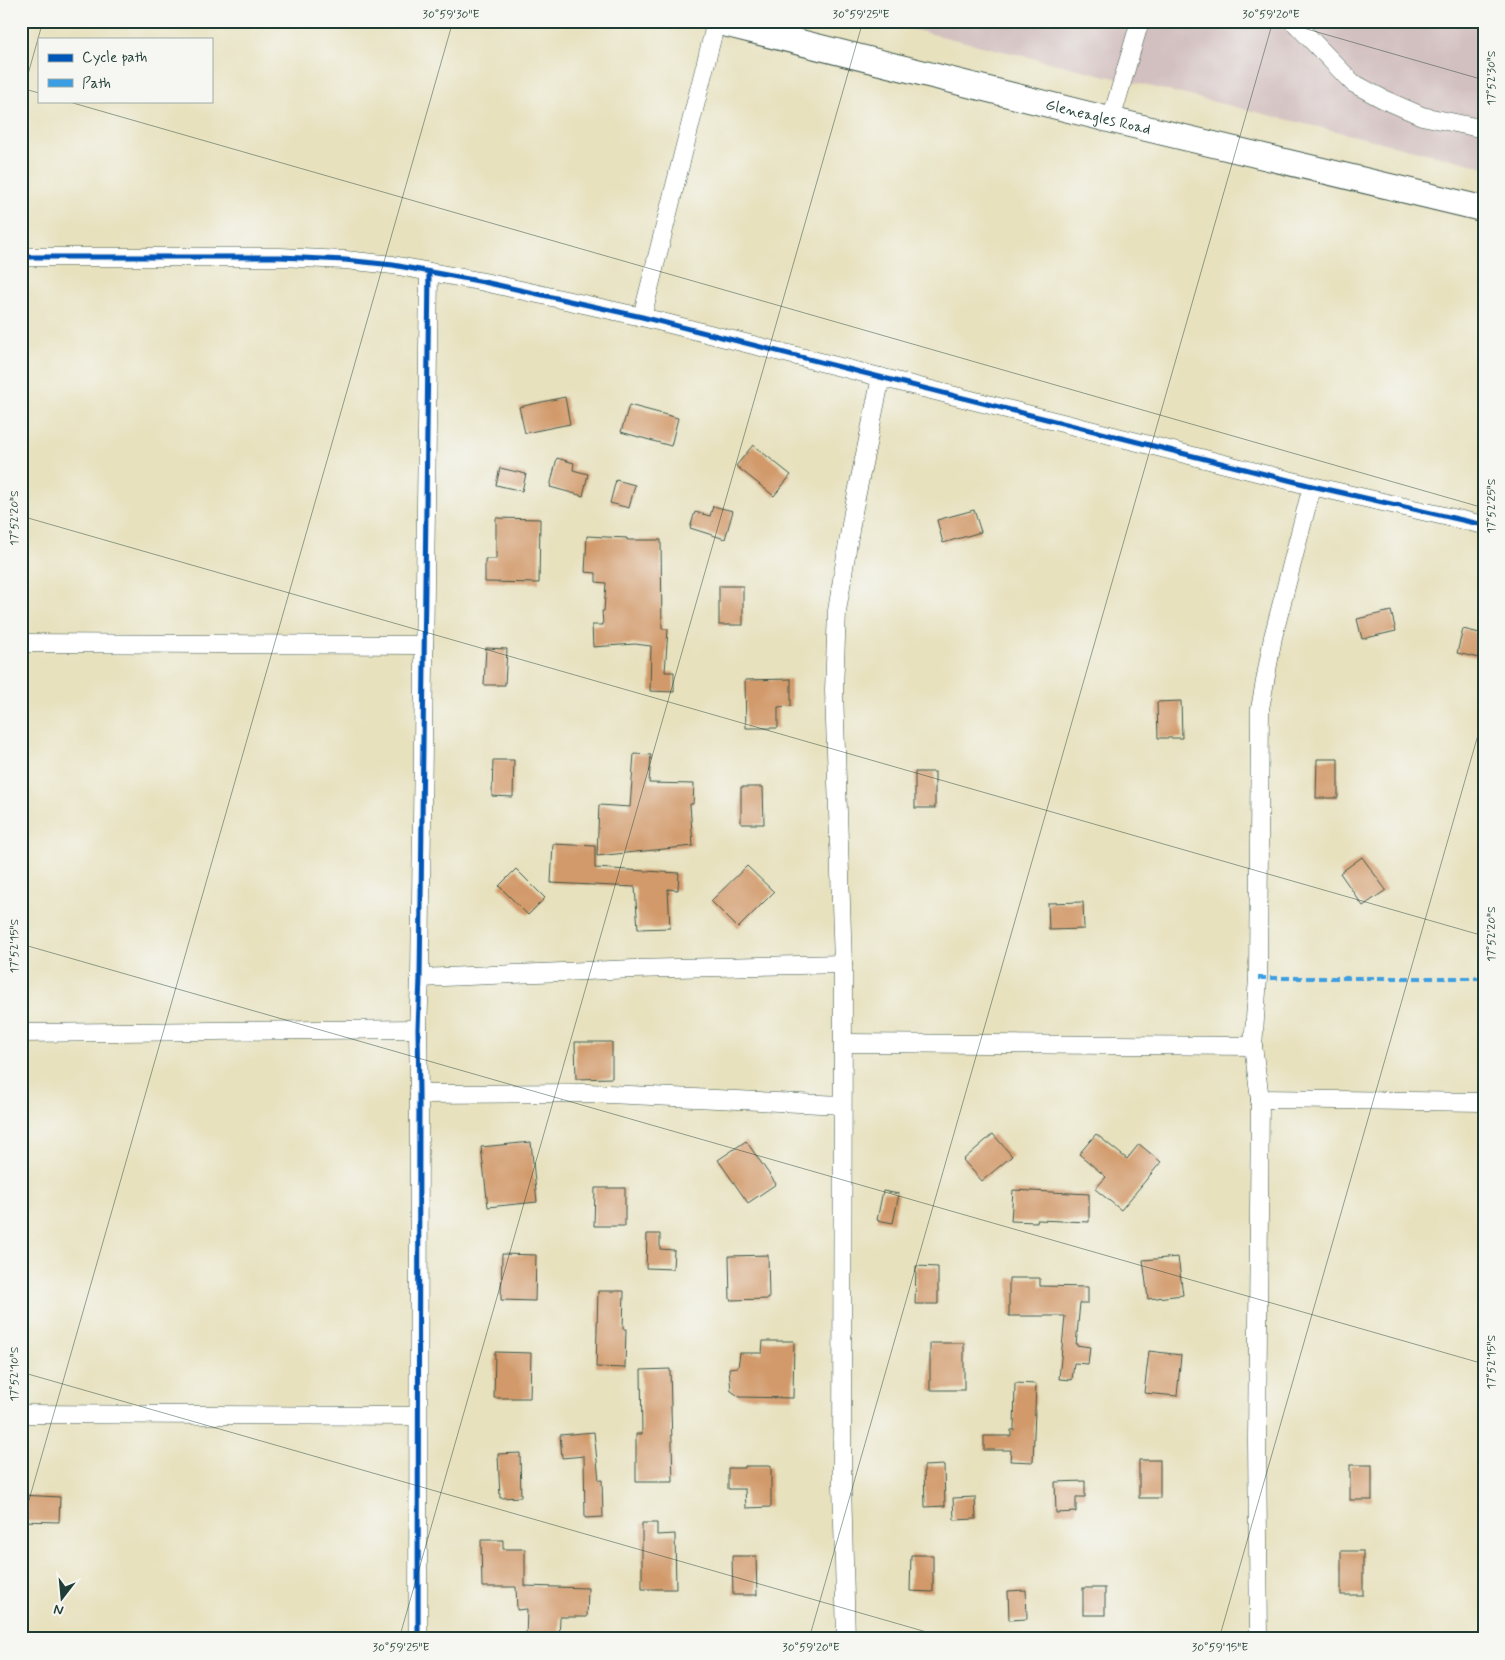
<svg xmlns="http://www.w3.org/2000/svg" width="1505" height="1660" font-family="Mynerve,sans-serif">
<rect width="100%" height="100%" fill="#f6f6f2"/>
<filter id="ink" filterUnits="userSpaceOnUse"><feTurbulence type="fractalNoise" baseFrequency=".02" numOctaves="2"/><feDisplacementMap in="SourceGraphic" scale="10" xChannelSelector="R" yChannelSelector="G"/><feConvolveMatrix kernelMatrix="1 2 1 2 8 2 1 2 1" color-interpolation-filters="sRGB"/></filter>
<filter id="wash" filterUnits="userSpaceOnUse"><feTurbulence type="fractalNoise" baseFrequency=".0096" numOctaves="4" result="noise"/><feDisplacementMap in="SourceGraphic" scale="20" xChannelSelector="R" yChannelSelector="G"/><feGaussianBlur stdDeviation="1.12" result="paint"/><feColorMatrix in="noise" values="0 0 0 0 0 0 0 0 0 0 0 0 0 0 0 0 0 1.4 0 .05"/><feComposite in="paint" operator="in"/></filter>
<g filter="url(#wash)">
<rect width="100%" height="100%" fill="#e7e1be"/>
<path fill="#d2bfbf" d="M 878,21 L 1484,21 L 1484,167 Z"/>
<g id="blocks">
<g fill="#d29a6b">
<path d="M 565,397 L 570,424 L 525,433 L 519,407 Z"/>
<path d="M 629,405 L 678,418 L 671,446 L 621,432 Z"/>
<path d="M 753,445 L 791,475 L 774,496 L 736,466 Z"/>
<path d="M 557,458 L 574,463 L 573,470 L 588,474 L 583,496 L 550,487 Z"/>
<path d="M 500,468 L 526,474 L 522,491 L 496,485 Z"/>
<path d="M 616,480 L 635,485 L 629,508 L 610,503 Z"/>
<path d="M 713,506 L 733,511 L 725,539 L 690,528 L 695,512 L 710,516 Z"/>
<path d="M 974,510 L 981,532 L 943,543 L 937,520 Z"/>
<path d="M 496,518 L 540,519 L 539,583 L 485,582 L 485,559 L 496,559 Z"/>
<path d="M 587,536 L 627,538 L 627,540 L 661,540 L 662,629 L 668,629 L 665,672 L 674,672 L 674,692 L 650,691 L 651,646 L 635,644 L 593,647 L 592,625 L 603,625 L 602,611 L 604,611 L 606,583 L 596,582 L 596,573 L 585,572 Z"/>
<rect x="719" y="586" width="24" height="39"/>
<path d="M 1391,611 L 1396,631 L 1362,639 L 1357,619 Z"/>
<path d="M 1463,629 L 1484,634 L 1484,659 L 1457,653 Z"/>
<path d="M 486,648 L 507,649 L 505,685 L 484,685 Z"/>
<path d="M 791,679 L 791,706 L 778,707 L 778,728 L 746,728 L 745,680 Z"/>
<path d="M 1181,701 L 1182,738 L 1158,738 L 1157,702 Z"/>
<path d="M 634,754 L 651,755 L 649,783 L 694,784 L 693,804 L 690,804 L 693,846 L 597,856 L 599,805 L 630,807 Z"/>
<path d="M 1317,759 L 1338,759 L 1338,798 L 1316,798 Z"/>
<path d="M 493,760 L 514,760 L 513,797 L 492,796 Z"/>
<rect x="915" y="772" width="20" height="36"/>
<path d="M 741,787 L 763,787 L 764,824 L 741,824 Z"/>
<path d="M 553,844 L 595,846 L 595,868 L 679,873 L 678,890 L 668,889 L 670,928 L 638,929 L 635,887 L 551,883 Z"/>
<path d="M 1362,857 L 1386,890 L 1363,906 L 1340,873 Z"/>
<path d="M 747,866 L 774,892 L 738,928 L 711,901 Z"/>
<path d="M 516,869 L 545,898 L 528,915 L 499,886 Z"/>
<path d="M 1083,902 L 1084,929 L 1049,930 L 1048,903 Z"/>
<path d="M 575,1042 L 612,1042 L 612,1078 L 576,1079 Z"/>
<path d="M 993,1134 L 1012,1156 L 982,1181 L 963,1160 Z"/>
<path d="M 1096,1134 L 1127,1159 L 1139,1144 L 1161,1162 L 1121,1210 L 1095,1189 L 1106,1177 L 1079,1154 Z"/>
<path d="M 746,1141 L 776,1184 L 748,1203 L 718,1160 Z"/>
<path d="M 531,1142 L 537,1202 L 488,1207 L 481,1147 Z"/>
<path d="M 595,1188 L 625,1188 L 625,1226 L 594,1226 Z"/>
<path d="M 1013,1190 L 1089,1194 L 1089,1222 L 1037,1220 L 1037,1222 L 1011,1221 Z"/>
<path d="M 883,1191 L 899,1194 L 893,1223 L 877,1220 Z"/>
<path d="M 647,1234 L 660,1234 L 660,1249 L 674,1250 L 673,1269 L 646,1268 Z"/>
<path d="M 502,1254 L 536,1255 L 535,1301 L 501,1300 Z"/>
<path d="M 768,1255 L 769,1299 L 730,1300 L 729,1256 Z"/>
<path d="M 1178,1257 L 1183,1295 L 1148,1299 L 1143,1260 Z"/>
<path d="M 916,1266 L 938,1267 L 938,1304 L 915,1304 Z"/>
<path d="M 1009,1278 L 1040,1278 L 1040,1286 L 1088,1287 L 1088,1303 L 1080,1303 L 1076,1345 L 1090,1347 L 1088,1364 L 1074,1363 L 1072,1380 L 1059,1379 L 1065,1316 L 1009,1316 Z"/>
<path d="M 598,1291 L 624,1291 L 623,1329 L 626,1329 L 625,1368 L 596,1367 Z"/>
<path d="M 763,1341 L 794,1341 L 793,1398 L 740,1397 L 731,1391 L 729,1368 L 738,1367 L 740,1353 L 762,1353 Z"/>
<rect x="930" y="1343" width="34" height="47"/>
<path d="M 1149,1351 L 1181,1355 L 1177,1396 L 1144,1393 Z"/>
<path d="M 495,1352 L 531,1353 L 530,1398 L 494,1398 Z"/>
<path d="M 670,1369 L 673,1482 L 636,1482 L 636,1434 L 642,1434 L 641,1370 Z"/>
<path d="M 1015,1383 L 1036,1384 L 1033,1462 L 1010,1461 L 1011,1450 L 984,1450 L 984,1436 L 1011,1436 L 1011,1430 L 1014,1430 Z"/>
<path d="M 594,1432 L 599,1480 L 602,1480 L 603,1517 L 585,1518 L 584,1456 L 562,1458 L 560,1435 Z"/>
<path d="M 520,1453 L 521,1497 L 500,1498 L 498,1454 Z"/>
<rect x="1139" y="1460" width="21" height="38"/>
<path d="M 944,1465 L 945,1506 L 925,1507 L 924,1466 Z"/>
<rect x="1350" y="1465" width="22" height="35"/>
<path d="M 745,1466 L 771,1466 L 771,1507 L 746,1508 L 745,1489 L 728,1489 L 728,1468 L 745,1468 Z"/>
<path d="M 1085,1481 L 1085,1497 L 1076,1497 L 1076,1512 L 1056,1513 L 1055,1482 Z"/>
<path d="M 21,1495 L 60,1497 L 59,1522 L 21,1521 Z"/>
<path d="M 975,1497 L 976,1519 L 954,1520 L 953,1498 Z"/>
<path d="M 642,1523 L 657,1523 L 657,1535 L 675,1534 L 676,1589 L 642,1589 Z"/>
<path d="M 481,1540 L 503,1540 L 503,1549 L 525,1549 L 525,1586 L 588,1588 L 587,1617 L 560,1617 L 559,1639 L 526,1639 L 527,1609 L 517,1610 L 516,1587 L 482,1587 Z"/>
<rect x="1341" y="1551" width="22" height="44"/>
<path d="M 911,1555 L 933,1555 L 933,1592 L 910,1591 Z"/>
<path d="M 732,1556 L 756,1556 L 757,1595 L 733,1595 Z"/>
<rect x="1083" y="1588" width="22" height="27"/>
<path d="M 1026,1590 L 1027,1619 L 1009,1620 L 1008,1591 Z"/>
</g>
</g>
</g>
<g filter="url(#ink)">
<use href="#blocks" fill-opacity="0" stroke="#3d5649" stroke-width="1"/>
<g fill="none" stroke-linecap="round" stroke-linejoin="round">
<g stroke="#3d5649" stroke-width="19">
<g id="street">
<path d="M 1293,21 L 1353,83 L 1383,99 L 1422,116 L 1484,129"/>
<path d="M 1111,120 L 1140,21"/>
<path d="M 21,257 L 280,257 L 345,260 L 393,265 L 484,282 L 642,317 L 1312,486 L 1484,525"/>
<path d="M 642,317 L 716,22"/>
<path d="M 21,643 L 424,645"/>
<path d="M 420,978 L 634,969 L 843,964"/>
<path d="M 21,1033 L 418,1029"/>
<path d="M 844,1043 L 1253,1046"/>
<path d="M 419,1094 L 587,1093 L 842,1105"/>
<path d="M 1260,1099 L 1484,1102"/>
<path d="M 21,1414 L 418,1416"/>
<path d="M 418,1639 L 419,1094 L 418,1029 L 420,978 L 429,272"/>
<path d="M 846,1639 L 842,1483 L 843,964 L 834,690 L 837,611 L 853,512 L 881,377"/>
<path d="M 1259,1639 L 1257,1441 L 1260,1099 L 1253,1046 L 1258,978 L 1260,709 L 1273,637 L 1312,486"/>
</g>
</g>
<g stroke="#3d5649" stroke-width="27">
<g id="secondary">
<path id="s1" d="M 714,21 L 1111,120 L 1484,209"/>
</g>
</g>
<use href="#street" stroke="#fff" stroke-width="18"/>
<use href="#secondary" stroke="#fff" stroke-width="25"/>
<path stroke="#3c9ee2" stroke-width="4" stroke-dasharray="8 4" stroke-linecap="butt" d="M 1258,978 L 1484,978"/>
<g stroke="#f6f6f2" stroke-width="8">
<g id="cycleway">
<path d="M 21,257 L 280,257 L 345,260 L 393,265 L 484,282 L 642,317 L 1312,486 L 1484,525"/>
<path d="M 418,1639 L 419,1094 L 418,1029 L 420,978 L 429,272"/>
</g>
</g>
<use href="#cycleway" stroke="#0057b8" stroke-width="5"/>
</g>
</g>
<path fill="none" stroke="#1f3d34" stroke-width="1" stroke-opacity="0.45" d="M 1279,21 L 1484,80M 21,88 L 39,93M 21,99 L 43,21M 66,101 L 1484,508M 21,516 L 1484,936M 21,944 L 1484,1364M 21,1372 L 951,1639M 21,1528 L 453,21M 399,1639 L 863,21M 809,1639 L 1273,21M 1219,1639 L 1484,714"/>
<g text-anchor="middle" stroke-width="4" stroke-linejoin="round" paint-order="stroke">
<g font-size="15" fill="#1f3d34" stroke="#f6f6f2">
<text dy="5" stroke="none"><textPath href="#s1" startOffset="396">Gleneagles Road</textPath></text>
</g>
</g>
<rect width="1505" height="1660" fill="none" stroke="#f6f6f2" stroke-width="55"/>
<rect x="38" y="38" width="175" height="65" fill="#f6f6f2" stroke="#a0aca6"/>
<rect x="48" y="54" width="25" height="8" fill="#0057b8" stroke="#a0aca6"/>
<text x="82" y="62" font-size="15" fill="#1f3d34">Cycle path</text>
<rect x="48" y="79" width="25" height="8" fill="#3c9ee2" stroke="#a0aca6"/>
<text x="82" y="88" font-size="15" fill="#1f3d34">Path</text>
<g transform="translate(62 1598) rotate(196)" stroke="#f6f6f2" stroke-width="4" paint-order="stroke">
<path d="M0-4L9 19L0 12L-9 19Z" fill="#1f3d34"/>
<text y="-8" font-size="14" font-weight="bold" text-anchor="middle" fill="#1f3d34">N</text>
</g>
<rect x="28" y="28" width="1450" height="1604" fill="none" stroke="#1f3d34" stroke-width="2"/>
<g font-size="12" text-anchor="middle" fill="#1f3d34">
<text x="451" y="18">30°59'30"E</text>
<text x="861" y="18">30°59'25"E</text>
<text x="1271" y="18">30°59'20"E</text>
<text transform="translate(1491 78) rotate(-90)" y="4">17°52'30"S</text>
<text transform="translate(1491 506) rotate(-90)" y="4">17°52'25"S</text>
<text transform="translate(14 518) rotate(-90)" y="4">17°52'20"S</text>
<text transform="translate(1491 934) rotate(-90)" y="4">17°52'20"S</text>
<text transform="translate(14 946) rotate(-90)" y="4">17°52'15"S</text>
<text transform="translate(1491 1362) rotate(-90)" y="4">17°52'15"S</text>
<text transform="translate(14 1374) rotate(-90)" y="4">17°52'10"S</text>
<text x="401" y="1651">30°59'25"E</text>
<text x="811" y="1651">30°59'20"E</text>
<text x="1220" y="1651">30°59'15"E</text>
</g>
</svg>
